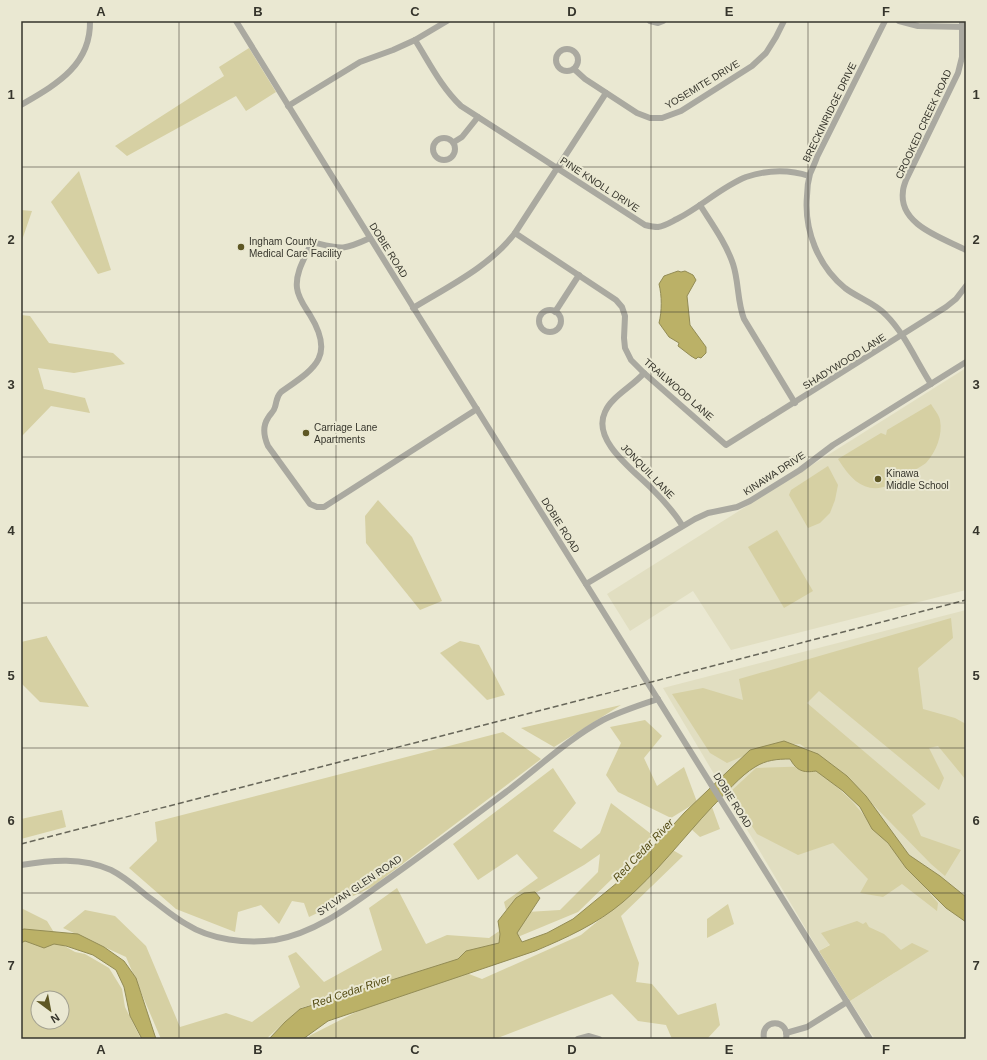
<svg xmlns="http://www.w3.org/2000/svg" width="987" height="1060" font-family="Arial,sans-serif">
<rect width="100%" height="100%" fill="#eae8d2"/>
<g fill="#e1dec1">
<path d="M 966,368 L 966,590 L 731,650 L 693,591 L 630,631 L 607,594 Z"/>
<path d="M 966,610 L 966,1039 L 875,1039 L 850,1001 L 896,972 L 866,923 L 819,951 L 663,688 Z"/>
</g>
<g fill="#d6d0a3" fill-rule="evenodd">
<path d="M 249,48 L 276,92 L 246,111 L 236,96 L 127,156 L 115,146 L 224,76 L 219,67 Z"/>
<path d="M 79,171 L 111,270 L 98,274 L 51,202 Z"/>
<path d="M 21,210 L 32,211 L 21,243 Z"/>
<path d="M 21,315 L 30,316 L 49,343 L 113,353 L 125,364 L 74,373 L 38,368 L 44,389 L 85,398 L 90,413 L 51,406 L 21,437 Z"/>
<path d="M 931,404 C 934,409 939,415 940,420 C 943,435 936,452 926,463 C 921,467 914,470 908,474 C 877,497 858,492 838,459 L 881,433 L 886,435 L 887,430 Z"/>
<path d="M 828,466 L 838,485 L 835,500 L 830,513 L 820,523 L 808,528 L 789,495 L 791,490 Z"/>
<path d="M 378,500 L 412,537 L 442,601 L 420,610 L 366,543 L 365,516 Z"/>
<path d="M 777,530 L 813,591 L 784,608 L 748,547 Z"/>
<path d="M 951,618 L 953,638 L 918,668 L 923,709 L 955,718 L 966,724 L 966,780 L 938,746 L 929,748 L 944,778 L 939,790 L 819,691 L 807,703 L 926,804 L 912,815 L 921,836 L 961,850 L 945,876 L 931,864 L 848,779 L 800,744 L 769,745 L 727,763 L 710,753 L 672,694 L 703,688 L 743,700 L 739,679 Z"/>
<path d="M 47,636 L 47,637 L 89,707 L 40,702 L 21,683 L 21,642 Z"/>
<path d="M 460,641 L 479,645 L 505,695 L 487,700 L 440,653 Z"/>
<path d="M 621,705 L 554,747 L 521,728 Z"/>
<path d="M 645,720 L 662,736 L 644,758 L 657,786 L 684,767 L 697,802 L 671,818 L 618,792 L 606,775 L 621,743 L 610,727 Z"/>
<path d="M 503,732 L 541,759 L 372,887 L 309,917 L 304,903 L 292,901 L 279,924 L 261,905 L 238,912 L 235,932 L 176,909 L 129,868 L 157,841 L 155,822 Z"/>
<path d="M 814,766 L 851,800 L 938,903 L 937,911 L 902,884 L 883,897 L 860,893 L 868,879 L 833,843 L 798,855 L 757,834 L 730,792 L 756,768 Z"/>
<path d="M 553,768 L 576,803 L 553,831 L 581,849 L 600,833 L 611,803 L 655,837 L 578,912 L 448,966 L 482,979 L 581,935 L 634,891 L 671,849 L 683,856 L 621,916 L 639,963 L 636,982 L 652,984 L 678,1015 L 716,1003 L 720,1025 L 707,1039 L 672,1039 L 666,1025 L 638,1021 L 612,994 L 495,1039 L 310,1039 L 309,1036 L 362,1009 L 375,984 L 301,1008 L 266,1039 L 161,1039 L 126,957 L 63,928 L 85,910 L 115,916 L 146,946 L 180,1027 L 226,1013 L 252,1022 L 300,987 L 288,956 L 296,952 L 324,982 L 382,950 L 369,908 L 397,888 L 426,944 L 447,935 L 489,938 L 527,912 L 560,910 L 598,872 L 600,854 L 584,865 L 506,910 L 504,902 L 538,878 L 517,854 L 478,880 L 453,844 Z"/>
<path d="M 712,807 L 720,829 L 700,837 L 690,828 Z"/>
<path d="M 62,810 L 66,827 L 21,839 L 21,819 Z"/>
<path d="M 728,904 L 734,924 L 707,938 L 707,919 Z"/>
<path d="M 21,908 L 47,921 L 61,944 L 75,952 L 85,954 L 109,968 L 122,989 L 125,1007 L 141,1039 L 21,1039 ZM 38,998 L 62,998 L 62,1022 L 38,1022 Z"/>
<path d="M 857,921 L 863,924 L 866,922 L 869,927 L 884,934 L 901,950 L 912,943 L 929,951 L 850,1001 L 819,951 L 830,945 L 821,933 Z"/>
</g>
<g fill="#bbb167" stroke="#938c55">
<path d="M 678,271 L 681,272 L 685,271 L 693,275 L 696,280 L 687,296 L 690,325 L 706,347 L 706,353 L 701,358 L 698,357 L 696,359 L 691,356 L 678,346 L 679,343 L 669,337 L 659,323 C 662,311 662,296 659,284 L 664,276 Z"/>
<path d="M 784,741 L 818,754 L 847,776 L 866,796 L 909,855 L 940,876 L 966,897 L 966,922 L 946,908 L 906,868 L 888,843 L 872,829 L 860,807 L 843,791 L 816,771 C 803,773 797,771 790,759 C 777,759 766,760 755,767 C 741,775 724,795 712,807 C 683,838 656,874 623,902 C 597,924 566,938 535,951 L 328,1021 L 303,1039 L 269,1039 L 285,1022 L 300,1009 L 458,959 L 466,951 L 499,943 L 500,934 L 498,921 L 516,898 L 524,893 L 535,892 L 540,898 L 517,933 L 522,942 L 547,933 L 573,919 L 629,873 L 685,812 L 750,750 Z"/>
<path d="M 24,929 L 78,934 L 104,947 L 124,961 L 136,978 L 156,1039 L 142,1039 L 130,1016 L 124,987 L 116,970 L 93,955 L 66,946 L 54,944 L 44,948 L 25,941 L 21,943 L 21,930 Z"/>
</g>
<g fill="none" stroke-linecap="round" stroke-linejoin="round">
<g stroke="#aaa9a0" stroke-width="6">
<path d="M 236,21 L 418,315 L 870,1039"/>
<path d="M 650,21 L 658,23 L 663,21"/>
<path d="M 885,21 L 817,157 C 815,163 812,169 810,174 C 808,181 807,189 807,196 C 804,230 818,266 845,288 C 858,298 875,303 886,315 C 905,334 916,361 931,384"/>
<path d="M 899,21 L 918,26 L 965,27"/>
<path d="M 962,21 L 962,57 L 958,73 L 906,180 C 905,183 903,188 903,191 C 898,225 943,238 966,250"/>
<path d="M 415,40 C 429,62 441,87 461,106 L 645,225 C 649,226 654,227 658,227 C 665,226 671,222 677,219 C 701,207 721,187 746,177 C 767,170 788,169 809,176"/>
<circle cx="567" cy="60" r="11"/>
<path d="M 574,69 L 585,79 L 637,113 L 650,118 L 662,118 L 681,111 L 752,66 L 766,53 L 776,37 L 784,21"/>
<path d="M 21,105 C 55,85 91,66 90,21"/>
<path d="M 288,106 L 360,62 L 393,50 L 415,40 L 447,21"/>
<circle cx="444" cy="149" r="11"/>
<path d="M 454,142 L 462,137 L 478,117"/>
<path d="M 700,205 C 712,224 726,243 733,264 C 739,282 737,301 744,319 L 795,403"/>
<path d="M 515,233 L 616,300 L 622,307 L 625,316 L 624,338 L 625,348 L 631,360 L 644,373 L 726,445 L 946,307 L 956,299 L 966,286"/>
<path d="M 370,238 C 342,251 341,249 312,242 C 306,256 295,272 297,288 C 298,298 305,307 310,315 C 336,357 314,369 281,392 C 276,397 277,401 275,407 C 274,412 270,414 268,418 C 262,427 264,437 268,446 L 310,504 L 317,507 L 324,507 L 477,409"/>
<path d="M 413,308 C 449,286 489,267 515,233 L 606,93"/>
<circle cx="550" cy="321" r="11"/>
<path d="M 555,312 L 579,275"/>
<path d="M 644,373 C 633,386 611,397 605,412 C 591,441 636,472 653,490 C 664,501 674,512 682,525"/>
<path d="M 586,584 L 695,519 L 708,513 L 737,507 L 750,501 L 800,470 L 833,445 L 966,362"/>
<path d="M 21,865 C 51,860 82,857 111,870 C 125,877 136,887 147,896 C 160,905 172,916 186,924 C 211,940 246,944 275,940 C 315,933 349,907 381,884 C 424,854 465,823 506,792 C 538,768 568,739 603,720 C 621,711 640,705 658,699"/>
<path d="M 786,1033 L 807,1027 L 847,1002"/>
<path d="M 578,1039 L 589,1036 L 599,1039"/>
<path d="M 764,1039 C 760,1018 790,1018 786,1039"/>
</g>
<path stroke="#68675a" stroke-width="1.5" stroke-dasharray="6 3" stroke-linecap="butt" d="M 21,844 L 655,681 L 966,600"/>
</g>
<path fill="none" stroke="#36352c" stroke-width="1" stroke-opacity="0.55" d="M 179,21 L 179,1039M 336,21 L 336,1039M 494,21 L 494,1039M 651,21 L 651,1039M 808,21 L 808,1039M 21,167 L 966,167M 21,312 L 966,312M 21,457 L 966,457M 21,603 L 966,603M 21,748 L 966,748M 21,893 L 966,893"/>
<g fill="#5e5724" stroke="#eae8d2" stroke-width="1.5">
<circle cx="241" cy="247" r="4"/>
<circle cx="306" cy="433" r="4"/>
<circle cx="878" cy="479" r="4"/>
</g>
<g text-anchor="middle" stroke-width="4" stroke-linejoin="round" paint-order="stroke">
<g font-size="10" fill="#36352c" stroke="#eae8d2">
<text transform="translate(702 84) rotate(-31)" y="4">YOSEMITE DRIVE</text>
<text transform="translate(829 112) rotate(-64)" y="4">BRECKINRIDGE DRIVE</text>
<text transform="translate(923 124) rotate(-65)" y="4">CROOKED CREEK ROAD</text>
<text transform="translate(600 184) rotate(33)" y="4">PINE KNOLL DRIVE</text>
<text transform="translate(389 250) rotate(58)" y="4">DOBIE ROAD</text>
<text transform="translate(844 361) rotate(-32)" y="4">SHADYWOOD LANE</text>
<text transform="translate(679 389) rotate(41)" y="4">TRAILWOOD LANE</text>
<text transform="translate(648 471) rotate(46)" y="4">JONQUIL LANE</text>
<text transform="translate(774 473) rotate(-33)" y="4">KINAWA DRIVE</text>
<text transform="translate(561 525) rotate(58)" y="4">DOBIE ROAD</text>
<text transform="translate(733 800) rotate(58)" y="4">DOBIE ROAD</text>
<text transform="translate(359 885) rotate(-34)" y="4">SYLVAN GLEN ROAD</text>
</g>
<g font-size="10" fill="#36352c" stroke="#eae8d2" text-anchor="start">
<text x="249" y="245">Ingham County<tspan x="249" dy="12">Medical Care Facility</tspan></text>
<text x="314" y="431">Carriage Lane<tspan x="314" dy="12">Apartments</tspan></text>
<text x="886" y="477">Kinawa<tspan x="886" dy="12">Middle School</tspan></text>
</g>
<g font-size="11" font-style="italic" fill="#524a11" stroke="#eae8d2">
<text transform="translate(643 850) rotate(-46)" y="4">Red Cedar River</text>
<text transform="translate(351 991) rotate(-19)" y="4">Red Cedar River</text>
</g>
</g>
<rect width="987" height="1060" fill="none" stroke="#eae8d2" stroke-width="44"/>
<g transform="translate(50 1010) rotate(148)"><circle r="19" fill="#eae8d2" stroke="#a2a090"/>
<path d="M0-3L7 15L0 10L-7 15Z" fill="#5e5724"/>
<text y="-6" font-size="11" font-weight="bold" text-anchor="middle" fill="#36352c">N</text>
</g>
<rect x="22" y="22" width="943" height="1016" fill="none" stroke="#36352c" stroke-width="1.5"/>
<g font-size="13" text-anchor="middle" font-weight="bold" fill="#36352c">
<text x="101" y="16">A</text>
<text x="258" y="16">B</text>
<text x="415" y="16">C</text>
<text x="572" y="16">D</text>
<text x="729" y="16">E</text>
<text x="886" y="16">F</text>
<text x="11" y="99">1</text>
<text x="976" y="99">1</text>
<text x="11" y="244">2</text>
<text x="976" y="244">2</text>
<text x="11" y="389">3</text>
<text x="976" y="389">3</text>
<text x="11" y="535">4</text>
<text x="976" y="535">4</text>
<text x="11" y="680">5</text>
<text x="976" y="680">5</text>
<text x="11" y="825">6</text>
<text x="976" y="825">6</text>
<text x="11" y="970">7</text>
<text x="976" y="970">7</text>
<text x="101" y="1054">A</text>
<text x="258" y="1054">B</text>
<text x="415" y="1054">C</text>
<text x="572" y="1054">D</text>
<text x="729" y="1054">E</text>
<text x="886" y="1054">F</text>
</g>
</svg>
